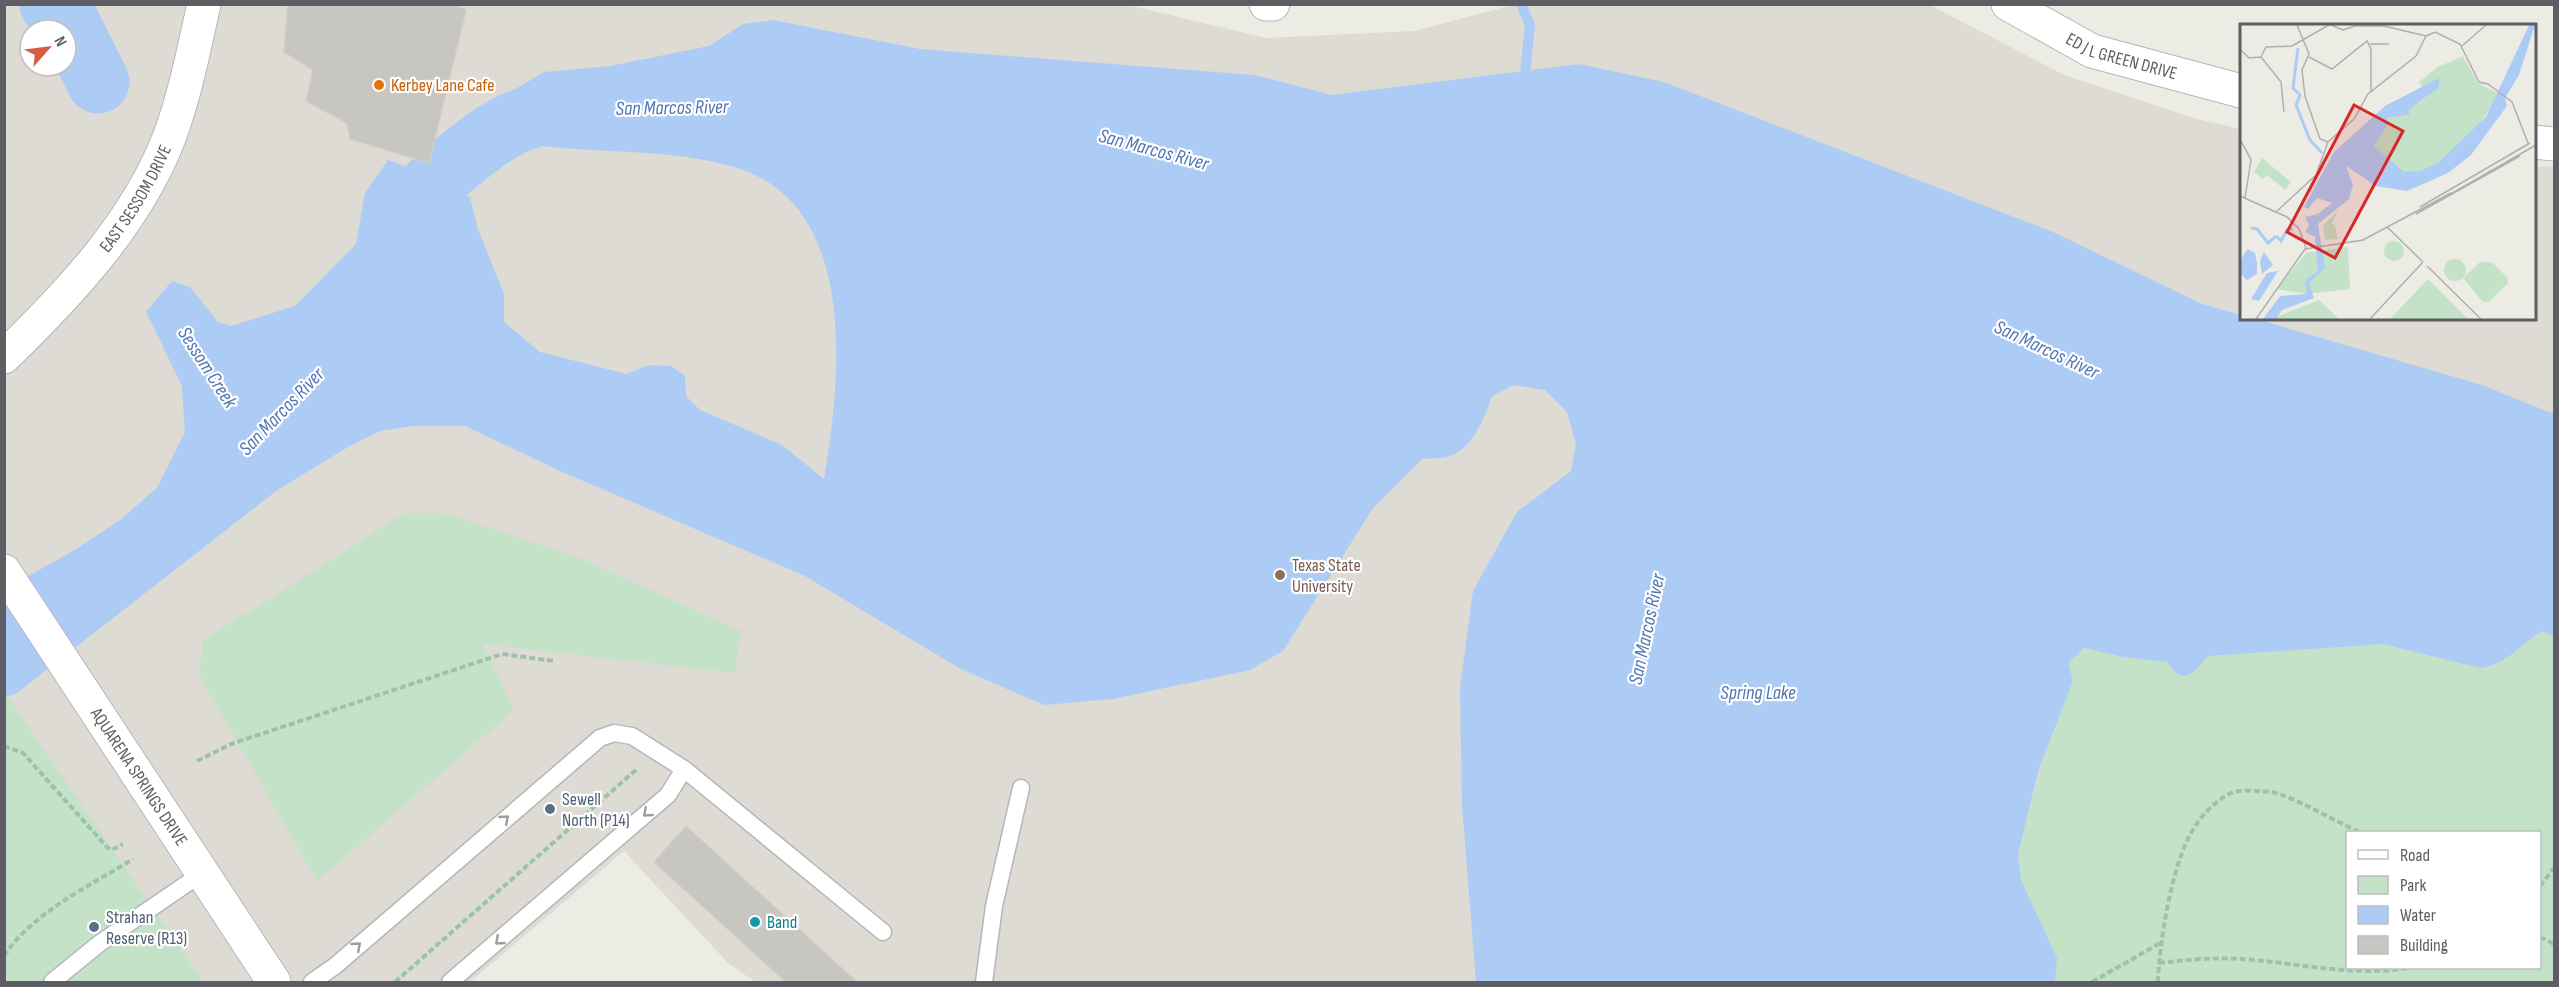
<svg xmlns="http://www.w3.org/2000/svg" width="2559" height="987" font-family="'Sofia Sans Condensed',sans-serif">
<rect width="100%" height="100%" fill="#edece4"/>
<path fill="#dddbd3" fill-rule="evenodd" d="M 1124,4 L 1266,38 L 1414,31 L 1513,5 L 1930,5 L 2064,75 L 2197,119 L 2241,129 L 2241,318 L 2534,318 L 2534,166 L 2554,167 L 2554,982 L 755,982 L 727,962 L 624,851 L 470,982 L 5,982 L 5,5 ZM 30,30 L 66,30 L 66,66 L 30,66 ZM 2348,832 L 2540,832 L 2540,968 L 2348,968 Z"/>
<g fill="#c3e2c7" fill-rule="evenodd">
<path d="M 405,513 L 445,513 L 584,560 L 741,631 L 735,673 L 483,644 L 514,710 L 317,881 L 199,675 L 203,641 Z"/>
<path d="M 2543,631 L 2554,636 L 2554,982 L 2055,982 L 2057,958 L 2021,880 L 2018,855 L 2068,663 L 2084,648 L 2123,657 L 2167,662 L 2169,666 L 2193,674 L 2208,656 L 2383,644 L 2480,668 L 2494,666 ZM 2348,832 L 2540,832 L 2540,968 L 2348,968 Z"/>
<path d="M 4,691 L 203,982 L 5,982 Z"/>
</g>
<path fill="#acccf5" d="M 773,20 L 920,49 L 1254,75 L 1332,95 L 1579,64 L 1664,82 L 2053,232 L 2202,304 L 2241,315 L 2241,318 L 2253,318 L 2482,385 L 2554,414 L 2554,636 L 2542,631 C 2520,644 2507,665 2480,668 L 2383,644 L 2208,656 C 2193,674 2184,687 2167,662 L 2123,657 L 2084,648 L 2068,663 L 2073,681 L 2039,768 L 2018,855 L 2021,880 L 2057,958 L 2055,982 L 1476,982 L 1462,805 L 1460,688 L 1473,591 L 1517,512 L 1571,471 L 1576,444 L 1567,412 L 1545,390 L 1513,385 L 1492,396 C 1485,417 1473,448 1450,456 C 1442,459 1430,458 1422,459 L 1373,508 L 1283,651 L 1250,670 L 1113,699 L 1044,705 L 959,668 L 805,576 L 560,471 L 465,426 L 413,426 L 380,431 L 348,447 L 276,491 L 17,693 L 5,697 L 5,589 L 73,551 L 120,520 L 157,488 L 185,432 L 182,386 L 146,312 L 172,281 L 190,287 L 218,322 L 231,326 L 295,306 L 356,244 L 365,193 L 388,160 L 439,178 L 470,197 L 478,229 L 504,294 L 504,322 L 540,352 L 627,374 L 648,365 L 671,366 L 685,376 L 686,396 L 700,410 L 782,445 L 824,479 C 841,380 860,203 734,167 C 669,148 600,154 534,145 L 514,90 L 544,72 L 610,66 L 709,46 L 743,24 Z"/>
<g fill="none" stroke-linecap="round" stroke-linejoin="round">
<path stroke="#acccf5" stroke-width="10" d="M 1522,7 L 1530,25 L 1524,82"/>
<g stroke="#acccf5" stroke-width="63">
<path d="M 51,4 L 63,12 L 98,82"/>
<path d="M 399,255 C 407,238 409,219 418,203 C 426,187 443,174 456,163 C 515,114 536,110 611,108"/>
</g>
</g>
<g fill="#c8c6c1" stroke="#d1cec3" stroke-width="1.5">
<path d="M 288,4 L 453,4 L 466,10 L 429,163 L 350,139 L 347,123 L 306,101 L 313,70 L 284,52 Z"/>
<path d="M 686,826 L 857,982 L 786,982 L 654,862 Z"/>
</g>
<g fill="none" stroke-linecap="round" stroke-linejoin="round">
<g stroke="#b4b6ba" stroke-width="19">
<g id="lane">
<path d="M 52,982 L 100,943 L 201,874"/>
<path d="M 312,982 L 335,966 L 600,738 L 614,733 L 632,736 L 684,769 L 883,932"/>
<path d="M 450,982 L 668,795 L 684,769"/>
<path d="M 984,982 L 994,906 L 1021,788"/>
</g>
</g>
<g stroke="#b4b6ba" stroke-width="35">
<g id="street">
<path d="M 1266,4 L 1273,4"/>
<path id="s1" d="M 2008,4 L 2092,51 L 2241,91"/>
<path d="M 2534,142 L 2554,144"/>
</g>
</g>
<g stroke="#b6b7bd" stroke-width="35">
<g id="secondary">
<path id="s2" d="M 4,357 C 69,294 136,223 169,138 C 185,95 194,49 204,4"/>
<path id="s3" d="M 4,571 L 274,982"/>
</g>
</g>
<g stroke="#9dc2ac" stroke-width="4" stroke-dasharray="6 3" stroke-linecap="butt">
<path d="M 4,746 L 23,753 L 107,847 L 112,850 L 123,844"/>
<path d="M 197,761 L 231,744 L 502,654 L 554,661"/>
<path d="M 2540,886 L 2554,868"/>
<path d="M 2540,937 L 2554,944"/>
<path d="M 4,956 C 33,912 90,886 133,859"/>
<path d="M 2159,963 C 2186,960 2214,957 2242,959 C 2298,963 2354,977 2409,968"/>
<path d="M 395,982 L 637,769"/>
<path d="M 2092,982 L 2162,942"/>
<path d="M 2158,982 C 2159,945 2171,872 2188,839 C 2196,822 2210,805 2227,795 C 2238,788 2258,791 2272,792 C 2290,795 2339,823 2359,832"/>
</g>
<use href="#lane" stroke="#fff" stroke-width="16"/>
<use href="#street" stroke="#fff" stroke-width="33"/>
<use href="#secondary" stroke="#fff" stroke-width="33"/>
</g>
<defs><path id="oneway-chevron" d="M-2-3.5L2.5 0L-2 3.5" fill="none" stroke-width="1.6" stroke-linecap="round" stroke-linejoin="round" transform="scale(1.5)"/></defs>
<g stroke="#9d9ea1">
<use href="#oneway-chevron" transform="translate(647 813) rotate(139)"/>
<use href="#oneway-chevron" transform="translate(505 819) rotate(-41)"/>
<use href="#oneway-chevron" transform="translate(499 941) rotate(139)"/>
<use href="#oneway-chevron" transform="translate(357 946) rotate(-41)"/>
</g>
<circle fill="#e8710a" stroke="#fff" stroke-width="2" cx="379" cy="85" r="6"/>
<circle fill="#8d6e63" stroke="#fff" stroke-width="2" cx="1280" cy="575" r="6"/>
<g fill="#5c6f8a" stroke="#fff" stroke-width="2">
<circle cx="550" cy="809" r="6"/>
<circle cx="94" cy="927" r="6"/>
</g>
<circle fill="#0f9aa8" stroke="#fff" stroke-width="2" cx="755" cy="922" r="6"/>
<g text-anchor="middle" stroke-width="4.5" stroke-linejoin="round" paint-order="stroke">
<g font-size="18" fill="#5c5e63" stroke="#fff">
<text dy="6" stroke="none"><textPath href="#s1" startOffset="126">ED J L GREEN DRIVE</textPath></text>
<text dy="6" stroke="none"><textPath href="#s2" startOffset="207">EAST SESSOM DRIVE</textPath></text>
<text dy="6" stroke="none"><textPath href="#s3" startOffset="246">AQUARENA SPRINGS DRIVE</textPath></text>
</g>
<g font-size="18" fill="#c56008" stroke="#fff" text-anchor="start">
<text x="391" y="91">Kerbey Lane Cafe</text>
</g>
<g font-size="18" fill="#785e54" stroke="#fff" text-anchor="start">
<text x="1292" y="571">Texas State<tspan x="1292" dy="21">University</tspan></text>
</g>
<g font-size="18" fill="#4e5e75" stroke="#fff" text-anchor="start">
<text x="562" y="805">Sewell<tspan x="562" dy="21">North (P14)</tspan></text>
<text x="106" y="923">Strahan<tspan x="106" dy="21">Reserve (R13)</tspan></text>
</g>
<g font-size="18" fill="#0d838f" stroke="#fff" text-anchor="start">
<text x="767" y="928">Band</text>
</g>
<g font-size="20" font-style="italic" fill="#5176b6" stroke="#fff">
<text transform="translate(672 107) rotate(-1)" y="7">San Marcos River</text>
<text transform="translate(1154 149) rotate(15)" y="7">San Marcos River</text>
<text transform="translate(2047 349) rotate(25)" y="7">San Marcos River</text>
<text transform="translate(208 367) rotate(57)" y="7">Sessom Creek</text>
<text transform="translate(281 411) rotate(-46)" y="7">San Marcos River</text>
<text transform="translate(1646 629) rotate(-78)" y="7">San Marcos River</text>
<text x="1758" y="699">Spring Lake</text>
</g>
</g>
<g transform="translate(2240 24)">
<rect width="296" height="296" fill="#edece4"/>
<path d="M 223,32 L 238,59 L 259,70 L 237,105 L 199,139 L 180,147 L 164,149 L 134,123 L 147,94 L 169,91 L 169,86 L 189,71 L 179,58 L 198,43 ZM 22,134 L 51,158 L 45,166 L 27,151 L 23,155 L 14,148 ZM 97,188 L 92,200 L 95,201 L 98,215 L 85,216 L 83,201 ZM144 227a10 10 0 1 1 20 0a10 10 0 1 1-20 0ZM 108,223 L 110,265 L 66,270 L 37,265 L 66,229 ZM204 246a11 11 0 1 1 22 0a11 11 0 1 1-22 0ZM 240,238 L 252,238 L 267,253 L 268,259 L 249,278 L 243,278 L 223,254 ZM 188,255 L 228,295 L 150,295 ZM 79,276 L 99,295 L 36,295 L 36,293 Z" fill="#c3e2c7"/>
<path d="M 289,1 L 295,1 L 279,51 L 265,74 L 267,82 L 231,131 L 208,149 L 167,167 L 136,162 L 106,142 L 113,161 L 109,175 L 78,200 L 85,244 L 69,259 L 74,274 L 42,286 L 36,295 L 23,295 L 40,272 L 67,270 L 65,257 L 78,247 L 75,213 L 65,208 L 69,201 L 65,193 L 78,190 L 92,179 L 77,174 L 68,185 L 64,183 L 94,128 L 145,82 L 199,54 L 199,63 L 169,86 L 169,91 L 147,94 L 149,98 L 134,122 L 164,148 L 180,147 L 198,139 L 246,93 ZM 8,225 L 15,229 L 17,239 L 17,250 L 7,256 L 0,249 L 0,236 ZM 24,228 L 33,241 L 22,250 L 20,237 ZM 38,247 L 19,277 L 11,275 L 27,249 Z" fill="#acccf5"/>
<path fill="none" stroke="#acccf5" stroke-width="3" d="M 58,24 L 53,64 L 60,71 L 56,81 L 70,116 L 82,129M 11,204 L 17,205 L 28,219 L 36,212M 36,212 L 41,217 L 47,206 L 53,205"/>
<path fill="none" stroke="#afafac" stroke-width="1.5" d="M 57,1 L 69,30 L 62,46 L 65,72 L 80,115 L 88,118M 91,1 L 103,6 L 115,2 L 144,2 L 186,12M 186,12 L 195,8 L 220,20 L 239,58 L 248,60 L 272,78 L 288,119M 130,20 L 149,20M 222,22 L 246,1M 0,25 L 9,34 L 21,33 L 41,58 L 44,88M 21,33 L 26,23 L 52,22 L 89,1M 69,33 L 92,45 L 127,17 L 131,25 L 131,67M 0,115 L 11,136 L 5,174M 209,171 L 296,121M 0,172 L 47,193 L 59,205 L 66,224M 180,183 L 290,119M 37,187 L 76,151 L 88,118 L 114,95 L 128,70 L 176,32 L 186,12M 176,190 L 280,132M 147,203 L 183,238M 187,242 L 241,295M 16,295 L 65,225 L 123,216 L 211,169M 130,295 L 183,238"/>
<path fill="#d62828" fill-opacity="0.15" stroke="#d62828" stroke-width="3" d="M 114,81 L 163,107 L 95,234 L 47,208 Z"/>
<rect width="296" height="296" fill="none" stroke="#5c5e63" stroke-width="3"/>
</g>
<rect width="2559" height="987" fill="none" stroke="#5c5e63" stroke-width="12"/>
<rect x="2346" y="831" width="195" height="138" fill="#ffffff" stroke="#bebfc1" stroke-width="1.5"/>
<rect x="2358" y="850" width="30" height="9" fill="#ffffff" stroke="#bebfc1" stroke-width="1.5"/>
<text x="2400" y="861" font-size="18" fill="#5c5e63">Road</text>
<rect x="2358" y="876" width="30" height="18" fill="#c3e2c7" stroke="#bebfc1" stroke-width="1.5"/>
<text x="2400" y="891" font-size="18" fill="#5c5e63">Park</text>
<rect x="2358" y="906" width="30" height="18" fill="#acccf5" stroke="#bebfc1" stroke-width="1.5"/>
<text x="2400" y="921" font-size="18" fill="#5c5e63">Water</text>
<rect x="2358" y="936" width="30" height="18" fill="#c8c6c1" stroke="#bebfc1" stroke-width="1.5"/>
<text x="2400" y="951" font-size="18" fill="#5c5e63">Building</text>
<g transform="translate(48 48) rotate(62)"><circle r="28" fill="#ffffff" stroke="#bebfc1" stroke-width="1.5"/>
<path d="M0-4.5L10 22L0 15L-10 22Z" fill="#d65f41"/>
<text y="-9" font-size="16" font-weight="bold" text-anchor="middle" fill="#5c5e63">N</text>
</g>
</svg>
